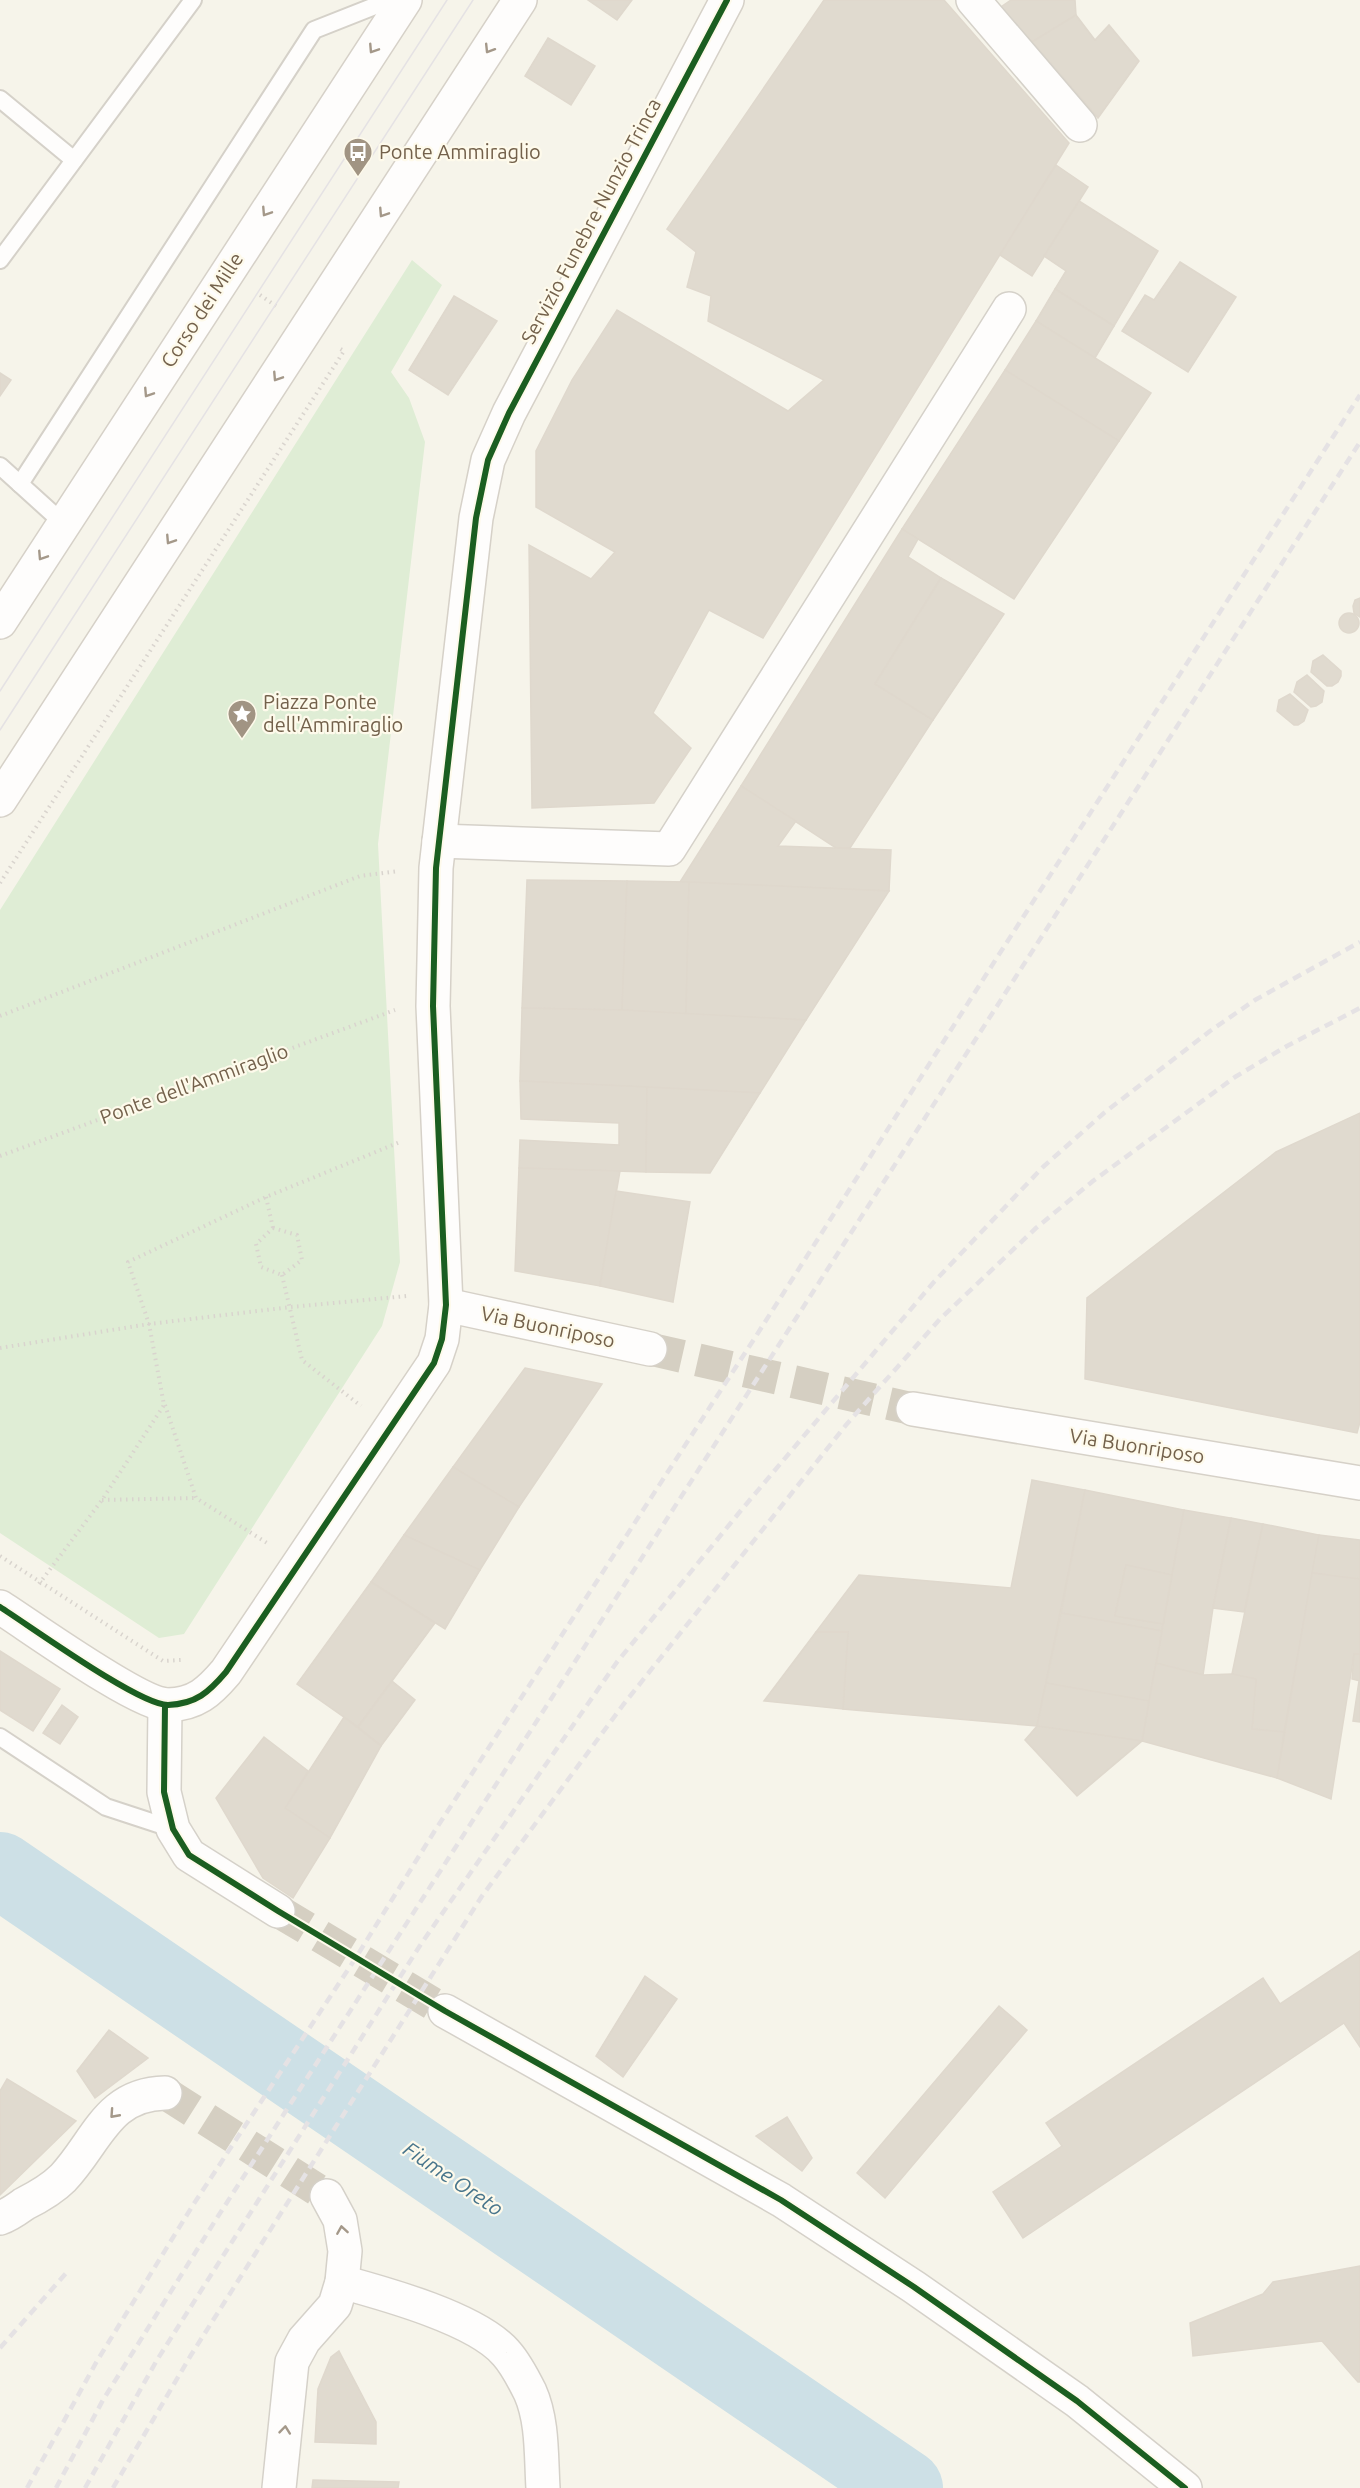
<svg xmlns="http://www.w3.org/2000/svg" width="1360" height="2488" font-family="Ubuntu,sans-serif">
<rect width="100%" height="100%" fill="#f6f4ea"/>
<path fill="#dfedd5" d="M 412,260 L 442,285 L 391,372 L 409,398 L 425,442 L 378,844 L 400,1262 L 382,1326 L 184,1634 L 159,1638 L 0,1533 L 0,910 Z"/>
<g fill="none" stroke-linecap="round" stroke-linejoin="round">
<path stroke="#cde0e6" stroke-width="76" d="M 0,1870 L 905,2488"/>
</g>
<g fill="#e0dacf" stroke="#dfd8cd" stroke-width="1.5">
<path d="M 588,0 L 632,0 L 617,20 Z"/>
<path d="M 824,0 L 944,0 L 1069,143 L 763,638 L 709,610 L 653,713 L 691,748 L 654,803 L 532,808 L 529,545 L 591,579 L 615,552 L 536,507 L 536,451 L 572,380 L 617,310 L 788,411 L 824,380 L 708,321 L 711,296 L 687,287 L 696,252 L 667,229 Z"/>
<path d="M 1011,0 L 1075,0 L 1076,15 L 1032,42 L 1001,7 Z"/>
<path d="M 1076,15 L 1095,40 L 1109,25 L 1139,61 L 1098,118 L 1032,42 Z"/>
<path d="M 548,38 L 595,66 L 571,105 L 525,76 Z"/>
<path d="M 1056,165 L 1088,187 L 1032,276 L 1000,255 Z"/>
<path d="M 1079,201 L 1158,251 L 1114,326 L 1055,289 L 1066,271 L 1044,256 Z"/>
<path d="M 1180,262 L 1236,297 L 1188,372 L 1122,331 L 1145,295 L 1154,300 Z"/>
<path d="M 1055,289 L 1114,326 L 1095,358 L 1036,321 Z"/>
<path d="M 454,296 L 497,321 L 448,395 L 409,370 Z"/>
<path d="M 1036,321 L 1151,393 L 1119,441 L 1005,370 Z"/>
<path d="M 1005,370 L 1119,441 L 1014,599 L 902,529 Z"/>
<path d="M 0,373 L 11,380 L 0,396 Z"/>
<path d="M 902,529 L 918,539 L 908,557 L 941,578 L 875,684 L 933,720 L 850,848 L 836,848 L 741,786 Z"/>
<path d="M 941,578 L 1004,614 L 933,720 L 875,684 Z"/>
<path d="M 1360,598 L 1360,617 L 1354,613 L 1353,606 L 1355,600 Z"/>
<circle cx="1349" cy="623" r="10"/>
<path d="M 1323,655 L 1341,671 L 1341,676 L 1338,682 L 1332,686 L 1327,686 L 1311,672 L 1313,661 Z"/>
<path d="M 1307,675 L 1324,691 L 1322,702 L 1316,706 L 1311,707 L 1294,692 L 1297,682 Z"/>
<path d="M 1290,694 L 1308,710 L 1304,721 L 1298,725 L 1294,725 L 1277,711 L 1279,700 Z"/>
<path d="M 741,786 L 796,821 L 778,846 L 891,850 L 889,891 L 680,882 Z"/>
<path d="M 527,880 L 627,881 L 622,1010 L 522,1008 Z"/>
<path d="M 627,881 L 689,882 L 686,1014 L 622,1010 Z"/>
<path d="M 689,882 L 889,891 L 806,1020 L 686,1014 Z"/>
<path d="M 522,1008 L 622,1010 L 806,1020 L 760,1093 L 520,1081 Z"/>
<path d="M 520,1081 L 647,1087 L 646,1172 L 519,1168 L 520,1140 L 619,1145 L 619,1123 L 521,1119 Z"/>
<path d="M 647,1087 L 760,1093 L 710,1173 L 646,1172 Z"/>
<path d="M 1360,1113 L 1360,1422 L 1357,1433 L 1085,1379 L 1087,1298 L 1276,1152 Z"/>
<path d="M 519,1168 L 620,1171 L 600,1286 L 515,1271 Z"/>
<path d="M 616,1191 L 690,1202 L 673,1302 L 600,1286 Z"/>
<path d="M 525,1368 L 602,1384 L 519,1507 L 453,1467 Z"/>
<path d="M 453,1467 L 519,1507 L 480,1570 L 404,1535 Z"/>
<path d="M 1032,1480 L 1085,1490 L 1037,1726 L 843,1709 L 848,1632 L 816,1632 L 859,1575 L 1011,1588 Z"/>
<path d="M 1085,1490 L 1184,1510 L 1172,1575 L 1126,1565 L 1115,1616 L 1163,1624 L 1162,1631 L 1061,1613 Z"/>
<path d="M 1184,1510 L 1231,1518 L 1213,1608 L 1203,1675 L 1156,1663 Z"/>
<path d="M 1231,1518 L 1263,1524 L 1244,1612 L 1213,1608 Z"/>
<path d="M 1263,1524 L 1319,1535 L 1284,1732 L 1252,1729 L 1256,1679 L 1232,1674 Z"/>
<path d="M 404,1535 L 480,1570 L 445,1629 L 371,1582 Z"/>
<path d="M 1319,1535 L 1360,1540 L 1360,1579 L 1312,1573 Z"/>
<path d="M 1126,1565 L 1172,1575 L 1163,1624 L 1115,1616 Z"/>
<path d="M 1312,1573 L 1360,1579 L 1360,1654 L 1354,1654 L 1331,1799 L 1277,1778 Z"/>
<path d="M 371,1582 L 435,1623 L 358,1727 L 297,1684 Z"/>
<path d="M 1061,1613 L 1162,1631 L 1149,1701 L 1046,1683 Z"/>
<path d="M 816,1632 L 848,1632 L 843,1709 L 764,1701 Z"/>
<path d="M 0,1651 L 60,1689 L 33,1731 L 0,1710 Z"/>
<path d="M 1354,1654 L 1360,1654 L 1360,1681 L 1352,1679 Z"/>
<path d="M 1156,1663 L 1203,1675 L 1232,1674 L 1256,1679 L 1252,1729 L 1284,1732 L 1277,1778 L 1142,1741 Z"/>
<path d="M 392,1681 L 415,1700 L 381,1746 L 358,1727 Z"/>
<path d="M 1359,1681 L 1360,1681 L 1360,1722 L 1353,1721 Z"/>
<path d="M 1046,1683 L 1149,1701 L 1142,1741 L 1037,1726 Z"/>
<path d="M 62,1705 L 78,1717 L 60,1744 L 43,1733 Z"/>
<path d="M 344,1717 L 381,1746 L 330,1838 L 285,1808 Z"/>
<path d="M 1037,1726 L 1142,1741 L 1077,1796 L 1025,1740 Z"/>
<path d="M 264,1737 L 308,1771 L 285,1808 L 330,1838 L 293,1898 L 263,1878 L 216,1798 Z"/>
<path d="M 1360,1951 L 1360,2047 L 1344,2023 L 1023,2238 L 993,2192 L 1062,2146 L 1046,2123 L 1263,1978 L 1280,2004 Z"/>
<path d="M 645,1976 L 677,1999 L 623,2077 L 596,2056 Z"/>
<path d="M 999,2006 L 1027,2030 L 885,2198 L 857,2173 Z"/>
<path d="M 109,2030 L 148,2058 L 95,2098 L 77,2071 Z"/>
<path d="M 7,2079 L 76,2121 L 0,2195 L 0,2091 Z"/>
<path d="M 787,2117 L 812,2158 L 802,2171 L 756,2136 Z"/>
<path d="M 1360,2266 L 1360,2382 L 1358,2382 L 1322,2341 L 1193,2356 L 1190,2323 L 1263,2294 L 1273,2282 Z"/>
<path d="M 339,2351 L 376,2422 L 376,2444 L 315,2442 L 318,2389 L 331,2357 Z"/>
<path d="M 313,2480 L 399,2482 L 398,2488 L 312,2488 Z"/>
</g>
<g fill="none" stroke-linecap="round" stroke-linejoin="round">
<g stroke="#d5cfc2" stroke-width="33" stroke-dasharray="33 16" stroke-linecap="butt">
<path d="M 278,1911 L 445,2011"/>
<path d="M 165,2093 L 327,2196"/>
</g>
<path stroke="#d5cfc2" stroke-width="33" stroke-dasharray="33 16" stroke-linecap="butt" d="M 650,1349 L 913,1409"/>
<g stroke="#d5d1c9" stroke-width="20">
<g id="lane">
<path d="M 0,99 L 74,160"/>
<path d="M 0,260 L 193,0"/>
<path d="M 0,466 L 63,523"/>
<path d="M 20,484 L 314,30 L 390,0"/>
<path d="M 0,1737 L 106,1807 L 173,1829"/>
</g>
</g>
<g stroke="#d5d1c9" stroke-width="36">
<g id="street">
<path d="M 973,0 L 1080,125"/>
<path d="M 439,841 L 669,849 L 1009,309"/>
<path d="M 165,1705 L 164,1792 L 173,1829 L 189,1855 L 278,1911"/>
<path d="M 445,2011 L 781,2200 L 914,2287 L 1077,2401 L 1185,2488"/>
<path d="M 0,2218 C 9,2215 17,2209 24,2204 C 38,2197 52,2189 63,2178 C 97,2142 107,2094 165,2093"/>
<path d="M 342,2282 C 386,2294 477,2319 506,2353 C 515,2363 524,2380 530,2392 C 543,2421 541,2457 543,2488"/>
<path d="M 279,2488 L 292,2362 L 304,2340 L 335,2305 L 342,2282 L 345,2251 L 340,2220 L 327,2196"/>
</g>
</g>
<g stroke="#d6d1c8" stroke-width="36">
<g id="secondary">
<path d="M 0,622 L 405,0"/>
<path d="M 0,800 L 520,0"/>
<path d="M 446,1305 L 650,1349"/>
<path d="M 913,1409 L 1360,1483"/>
<path d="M 0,1607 C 30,1626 139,1705 168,1705 C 196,1704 209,1692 226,1672 L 434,1363 L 442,1339 L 446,1305 L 433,1006 L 436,868 L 476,518 L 488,460 L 509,413 L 727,0"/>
</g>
</g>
<g stroke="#d9d4ce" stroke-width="4" stroke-dasharray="1.5 4.5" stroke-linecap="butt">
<path d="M 260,295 L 276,306"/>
<path d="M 0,883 L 344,351 L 339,348"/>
<path d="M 0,1016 L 360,876 L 399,871"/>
<path d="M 0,1156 L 395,1010"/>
<path d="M 266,1197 L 273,1228"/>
<path d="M 273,1228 L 297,1235 L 302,1260 L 282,1275 L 261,1267 L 256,1244 Z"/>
<path d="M 282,1275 L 302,1360 L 361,1406"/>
<path d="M 0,1348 L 149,1324 L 291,1307 L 407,1296"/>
<path d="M 165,1405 L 196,1498 L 267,1543"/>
<path d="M 102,1500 L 196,1498"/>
<path d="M 0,1556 L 163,1661 L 181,1660"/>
<path d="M 39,1584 L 102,1500 L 164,1405 L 149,1324 L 128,1262 L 266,1197 L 400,1142"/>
</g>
<use href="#lane" stroke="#fefdfc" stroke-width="16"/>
<use href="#street" stroke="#fefdfc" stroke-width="33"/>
<use href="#secondary" stroke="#fefdfc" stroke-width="33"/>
<g stroke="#e5e2e4" stroke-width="1.5">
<path d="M 0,691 L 447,0"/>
<path d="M 0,730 L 473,0"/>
</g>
<g stroke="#e5e2e4" stroke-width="4.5" stroke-dasharray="9 6" stroke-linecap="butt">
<path d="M 0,2348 L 68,2271"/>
<path d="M 27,2488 L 97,2361 L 193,2205 L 355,1959 L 434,1832 L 758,1333 L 998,956 L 1360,395"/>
<path d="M 56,2488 L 103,2400 L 215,2221 L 1360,442"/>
<path d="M 85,2488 L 157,2360 L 421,1944 L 617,1662 L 743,1508 L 933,1283 L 1043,1167 L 1104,1113 L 1210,1031 L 1255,1000 L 1360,942"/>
<path d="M 113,2488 L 191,2355 L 482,1896 L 623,1705 L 846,1425 L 940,1319 L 1036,1228 L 1093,1181 L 1235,1077 L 1287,1046 L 1360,1008"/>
</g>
<g stroke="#fefaeb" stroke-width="10">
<g id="cycleway">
<path d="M 0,1607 C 30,1626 139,1705 168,1705 C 196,1704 209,1692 226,1672 L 434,1363 L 442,1339 L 446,1305 L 433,1006 L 436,868 L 476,518 L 488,460 L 509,413 L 727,0"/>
<path d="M 165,1705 L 164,1792 L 173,1829 L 189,1855 L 278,1911 L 445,2011 L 781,2200 L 914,2287 L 1077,2401 L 1185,2488"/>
</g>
</g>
<use href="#cycleway" stroke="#1b5e20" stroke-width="6"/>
</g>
<defs><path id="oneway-chevron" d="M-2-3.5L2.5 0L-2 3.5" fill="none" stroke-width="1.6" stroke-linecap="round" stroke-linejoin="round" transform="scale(1.5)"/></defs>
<g stroke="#a49889">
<use href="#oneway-chevron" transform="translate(373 49) rotate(123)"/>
<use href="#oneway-chevron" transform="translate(489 49) rotate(122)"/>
<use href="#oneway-chevron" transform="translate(266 212) rotate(123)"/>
<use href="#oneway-chevron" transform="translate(383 213) rotate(123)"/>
<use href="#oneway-chevron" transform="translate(277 377) rotate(123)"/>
<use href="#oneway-chevron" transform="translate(148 393) rotate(123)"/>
<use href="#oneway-chevron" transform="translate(170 540) rotate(123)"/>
<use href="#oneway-chevron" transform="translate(42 556) rotate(123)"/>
<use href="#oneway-chevron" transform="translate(114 2114) rotate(132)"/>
<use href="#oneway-chevron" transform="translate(342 2230) rotate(-99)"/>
<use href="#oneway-chevron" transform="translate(285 2430) rotate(-84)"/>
</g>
<defs>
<g id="bus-pin" transform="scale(1.5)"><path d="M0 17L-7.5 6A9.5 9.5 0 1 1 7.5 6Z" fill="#a19483" stroke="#fefaeb"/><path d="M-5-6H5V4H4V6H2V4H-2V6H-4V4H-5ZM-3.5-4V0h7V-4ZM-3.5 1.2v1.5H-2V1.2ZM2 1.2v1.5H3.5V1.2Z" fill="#fff"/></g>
<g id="sight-pin" transform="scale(1.5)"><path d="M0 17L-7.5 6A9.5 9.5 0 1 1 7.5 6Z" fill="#a19483" stroke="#fefaeb"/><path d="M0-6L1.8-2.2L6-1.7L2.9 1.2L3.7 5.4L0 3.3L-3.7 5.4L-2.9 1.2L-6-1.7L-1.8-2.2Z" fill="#fff"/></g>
</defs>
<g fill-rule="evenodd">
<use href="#bus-pin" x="358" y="152"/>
<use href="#sight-pin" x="242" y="714"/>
</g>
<g text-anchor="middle" stroke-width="4.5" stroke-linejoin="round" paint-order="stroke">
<g font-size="20" fill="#73614b" stroke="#fefaeb" text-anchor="start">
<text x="379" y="159">Ponte Ammiraglio</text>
<text x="263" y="709">Piazza Ponte<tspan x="263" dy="23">dell'Ammiraglio</tspan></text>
</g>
<g font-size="20" fill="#73614b" stroke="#fefaeb">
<text transform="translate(591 221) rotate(-62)" y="7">Servizio Funebre Nunzio Trinca</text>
<text transform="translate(202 310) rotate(-57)" y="7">Corso dei Mille</text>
<text transform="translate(194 1084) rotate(-20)" y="7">Ponte dell'Ammiraglio</text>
<text transform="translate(548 1327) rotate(12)" y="7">Via Buonriposo</text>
<text transform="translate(1137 1446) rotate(9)" y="7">Via Buonriposo</text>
</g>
<g font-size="21" font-style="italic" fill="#49768c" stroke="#fefaeb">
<text transform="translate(453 2179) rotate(34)" y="7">Fiume Oreto</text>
</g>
</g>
</svg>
